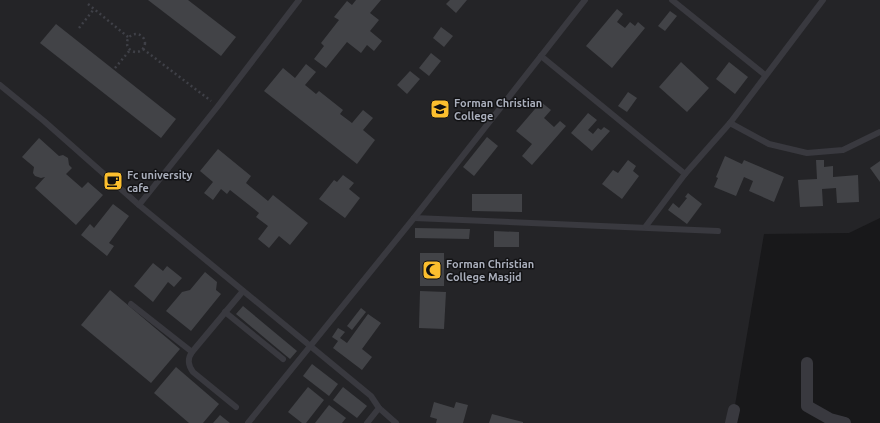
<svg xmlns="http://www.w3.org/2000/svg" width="880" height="423" font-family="Ubuntu,sans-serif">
<rect width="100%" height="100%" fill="#18181a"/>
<path fill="#242427" d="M 0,0 L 880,0 L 880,218 L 849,233 L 764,234 L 732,423 L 0,423 Z"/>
<g fill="#424347">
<path d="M 148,0 L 188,0 L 236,37 L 221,56 Z"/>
<path d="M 356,0 L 381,0 L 370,13 L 379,20 L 370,31 L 382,41 L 374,51 L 367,45 L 361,53 L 347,42 L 326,68 L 314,59 L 324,46 L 321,43 L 339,20 L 334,17 L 347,1 L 352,5 Z"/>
<path d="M 450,0 L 467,0 L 456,13 L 446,4 Z"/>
<path d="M 617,9 L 623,14 L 617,22 L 625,28 L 630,22 L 635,26 L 638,22 L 645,28 L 612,68 L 586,46 Z"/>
<path d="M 670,11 L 677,16 L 665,31 L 658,26 Z"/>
<path d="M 56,24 L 176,119 L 161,138 L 40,43 Z"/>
<path d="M 441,27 L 453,36 L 444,47 L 433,38 Z"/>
<path d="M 431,53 L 441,61 L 429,76 L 419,68 Z"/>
<path d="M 681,62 L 709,88 L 687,112 L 659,87 Z"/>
<path d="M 729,62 L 748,77 L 735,94 L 716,79 Z"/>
<path d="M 306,64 L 316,72 L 305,85 L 316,94 L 319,91 L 343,110 L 340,114 L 352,123 L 363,110 L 373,118 L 363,130 L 375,140 L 357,164 L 264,91 L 283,68 L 295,78 Z"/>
<path d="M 410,71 L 420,79 L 407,94 L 397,85 Z"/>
<path d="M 628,92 L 637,98 L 627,112 L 618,106 Z"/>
<path d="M 541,102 L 551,110 L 544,118 L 554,127 L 560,121 L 566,126 L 532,165 L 522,156 L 532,144 L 516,131 Z"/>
<path d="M 588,113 L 597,120 L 588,130 L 593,134 L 598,128 L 601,130 L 604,127 L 610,131 L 592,151 L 571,133 Z"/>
<path d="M 487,137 L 498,146 L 474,176 L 463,167 Z"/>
<path d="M 39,138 L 59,156 L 63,155 L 68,158 L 69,165 L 72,168 L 66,174 L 82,188 L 88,182 L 103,195 L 76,225 L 35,188 L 45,177 L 41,178 L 35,176 L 33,173 L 34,167 L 22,157 Z"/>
<path d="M 218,149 L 251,176 L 246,183 L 268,201 L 273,195 L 308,223 L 290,245 L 279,236 L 269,248 L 258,239 L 268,226 L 256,217 L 259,213 L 230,190 L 227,194 L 221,189 L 213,200 L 204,193 L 213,182 L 200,171 Z"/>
<path d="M 725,156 L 742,164 L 744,160 L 784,177 L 774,202 L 749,191 L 753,181 L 744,177 L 736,196 L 714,187 L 718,178 L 716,177 Z"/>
<path d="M 628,160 L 636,166 L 633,171 L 639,176 L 622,199 L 602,184 L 613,170 L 618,173 Z"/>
<path d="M 816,160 L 824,160 L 824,167 L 833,166 L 833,177 L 858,175 L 859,202 L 837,203 L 836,188 L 822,189 L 823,206 L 800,207 L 798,180 L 817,179 Z"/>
<path d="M 880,161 L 880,182 L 870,168 Z"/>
<path d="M 343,175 L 354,183 L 349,189 L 360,198 L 345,218 L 319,199 L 334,180 L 337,182 Z"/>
<path d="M 688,193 L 702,204 L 687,224 L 668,210 L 673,203 L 679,208 L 687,198 L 685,197 Z"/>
<path d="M 472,194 L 522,194 L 522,212 L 472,211 Z"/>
<path d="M 113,204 L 129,216 L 109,243 L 114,246 L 107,256 L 81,235 L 90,224 L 94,228 Z"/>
<path d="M 415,228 L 470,229 L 469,239 L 415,238 Z"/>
<path d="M 494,231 L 519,232 L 519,247 L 494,247 Z"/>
<rect x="420" y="253" width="24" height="33"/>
<path d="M 153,263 L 163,271 L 167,266 L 182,278 L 174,287 L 168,282 L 153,302 L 134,286 Z"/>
<path d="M 205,272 L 217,282 L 216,290 L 221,294 L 191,331 L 166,311 L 182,292 L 190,290 Z"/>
<path d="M 110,290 L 180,349 L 151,383 L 81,325 Z"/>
<path d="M 420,291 L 446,292 L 444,329 L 419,328 Z"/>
<path d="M 243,306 L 297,351 L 290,359 L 236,314 Z"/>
<path d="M 361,308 L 366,312 L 352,330 L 347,326 Z"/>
<path d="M 368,314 L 381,323 L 362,349 L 372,357 L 362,370 L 333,348 L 338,341 L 332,337 L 338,328 L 345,332 L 340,338 L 347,343 Z"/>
<path d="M 312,364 L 338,384 L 329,396 L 303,376 Z"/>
<path d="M 176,367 L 219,404 L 203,423 L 189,423 L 154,393 Z"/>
<path d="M 308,387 L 324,400 L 306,423 L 302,423 L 288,412 Z"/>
<path d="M 343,387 L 367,406 L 357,418 L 333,400 Z"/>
<path d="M 434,402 L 454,408 L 456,402 L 468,405 L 463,423 L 436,423 L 437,419 L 430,417 Z"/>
<path d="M 329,405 L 346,418 L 342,423 L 315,423 Z"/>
<path d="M 492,414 L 523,422 L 523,423 L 489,423 Z"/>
<path d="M 220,415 L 230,423 L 213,423 Z"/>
</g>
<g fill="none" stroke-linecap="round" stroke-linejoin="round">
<g stroke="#3f4047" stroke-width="2.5" stroke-dasharray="2 3" stroke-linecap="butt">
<path d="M 88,4 L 128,37"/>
<path d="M 79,28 L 94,9"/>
<circle cx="136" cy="43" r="9"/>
<path d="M 143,49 L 211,101"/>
<path d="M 115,68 L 130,50"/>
</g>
<g stroke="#39393f" stroke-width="6">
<path d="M 672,0 L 765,75"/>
<path d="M 541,56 L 685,174"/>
<path d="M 0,85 L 44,121 L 139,205 L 371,396 L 379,408 L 396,423"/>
<path d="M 730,123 L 769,144 L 807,153 L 843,150 L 880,132"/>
<path d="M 139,205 L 218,106 L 299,0"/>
<path d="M 414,218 L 718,231"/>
<path d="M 646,226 L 685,174 L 730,123 L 823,0"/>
<path d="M 131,304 L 192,352"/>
<path d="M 225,312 L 283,359"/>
<path d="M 236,407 L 193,372 C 188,365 187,359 192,352 L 243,291"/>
<path d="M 248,423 L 414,218 L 585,0"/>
<path d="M 367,423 L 379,408"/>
</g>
<g stroke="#39393f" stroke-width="12">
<path d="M 807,363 L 807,406 L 830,419 L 845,423"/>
<path d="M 731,423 L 734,410"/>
</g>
</g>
<defs>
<g id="university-square" transform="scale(1)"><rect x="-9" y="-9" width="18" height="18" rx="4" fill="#fcbf2e" stroke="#131315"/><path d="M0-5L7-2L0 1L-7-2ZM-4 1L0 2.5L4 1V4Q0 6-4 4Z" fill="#111"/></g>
<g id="cafe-square" transform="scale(1)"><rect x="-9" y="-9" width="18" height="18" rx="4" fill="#fcbf2e" stroke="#131315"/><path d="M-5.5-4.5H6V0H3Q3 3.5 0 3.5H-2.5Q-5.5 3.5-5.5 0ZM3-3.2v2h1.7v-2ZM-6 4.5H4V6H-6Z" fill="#111"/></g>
<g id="mosque-square" transform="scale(1)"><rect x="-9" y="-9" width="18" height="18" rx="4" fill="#fcbf2e" stroke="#131315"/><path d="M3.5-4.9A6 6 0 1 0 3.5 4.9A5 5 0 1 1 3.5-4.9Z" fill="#111"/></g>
</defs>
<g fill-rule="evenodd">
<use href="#university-square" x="440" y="109"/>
<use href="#cafe-square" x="113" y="181"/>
<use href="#mosque-square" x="432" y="270"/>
</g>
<g text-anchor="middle" stroke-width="3" stroke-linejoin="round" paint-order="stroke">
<g font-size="11" font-weight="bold" fill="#a9aebb" stroke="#131315" text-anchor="start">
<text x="454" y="107">Forman Christian<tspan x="454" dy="13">College</tspan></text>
<text x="127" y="179">Fc university<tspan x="127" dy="13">cafe</tspan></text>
<text x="446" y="268">Forman Christian<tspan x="446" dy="13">College Masjid</tspan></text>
</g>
</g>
</svg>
